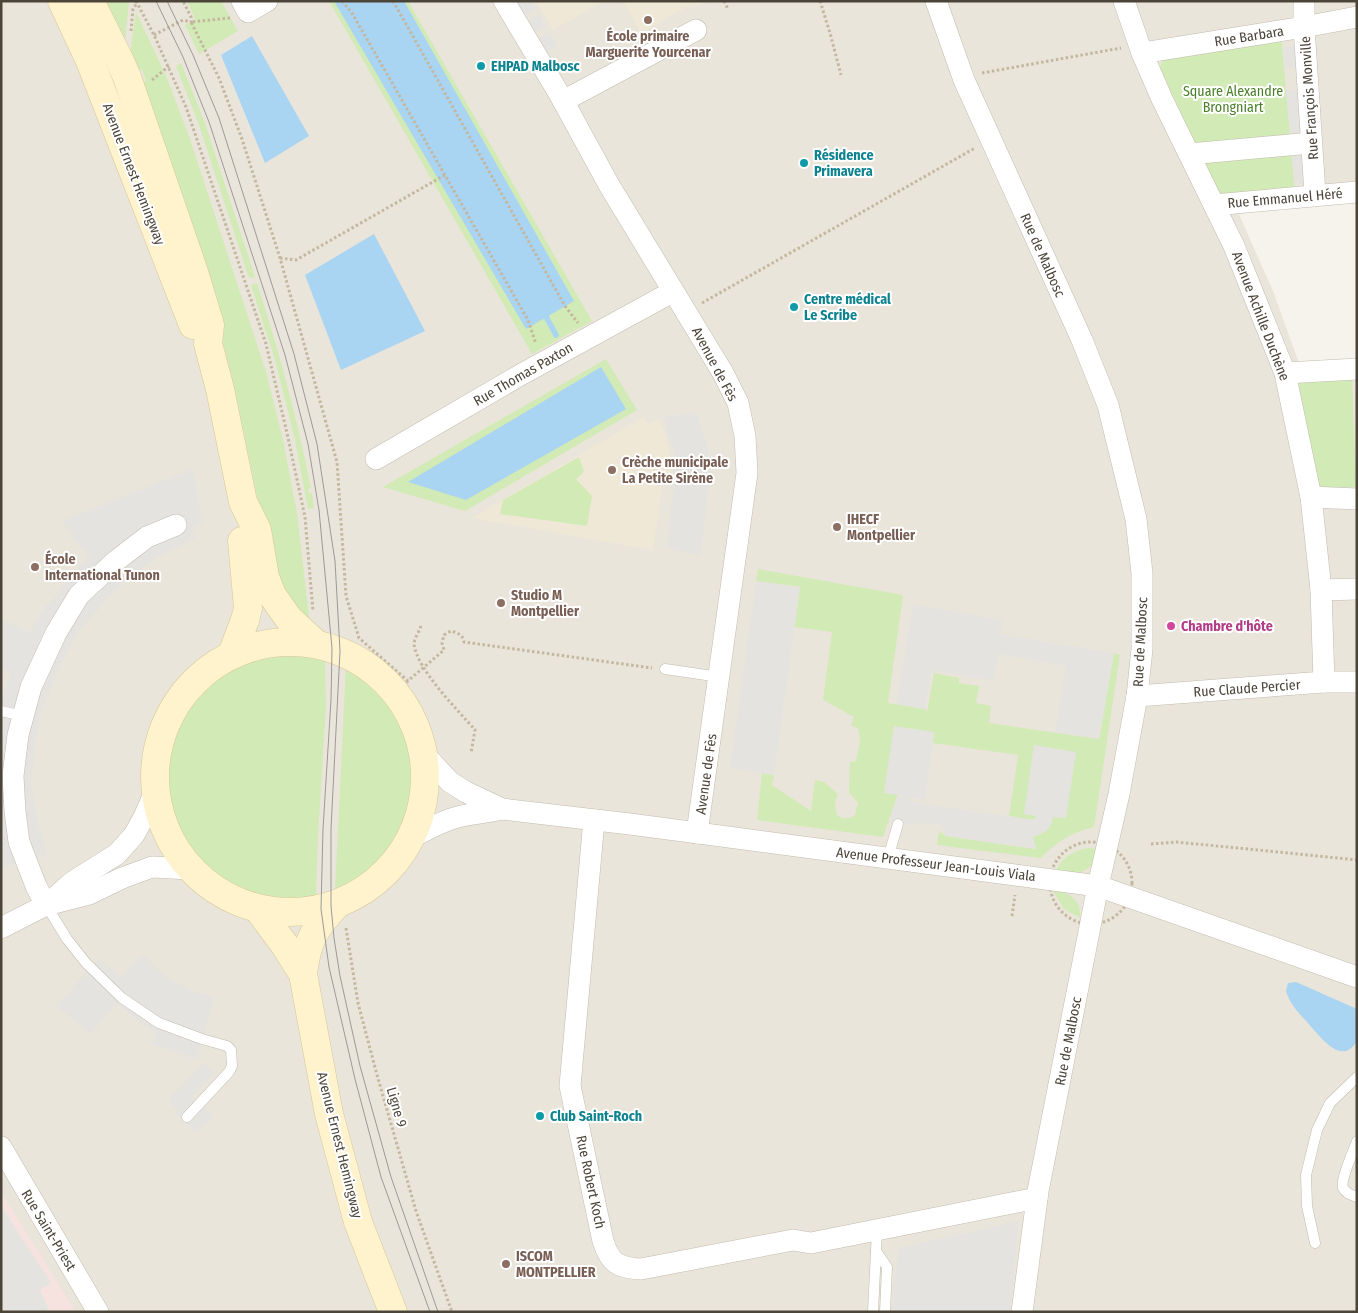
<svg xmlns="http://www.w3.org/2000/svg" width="1358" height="1313" font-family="'Fira Sans Condensed',sans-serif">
<rect width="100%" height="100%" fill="#f6f3ec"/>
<path fill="#eae5da" d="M 1,1 L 1357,1 L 1357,203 L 1238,212 L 1273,291 L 1299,363 L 1357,359 L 1357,1312 L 1,1312 Z"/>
<g fill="#efe8d6">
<path d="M 536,1 L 604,1 L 553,30 Z"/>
<path d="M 623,1 L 708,1 L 692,8 L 690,5 L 641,33 Z"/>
<path d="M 644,417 L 648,424 L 659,419 L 665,432 L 670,455 L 672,484 L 662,485 L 653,550 L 472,518 Z"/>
</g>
<path fill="#f6e3e0" d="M 1,1192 L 76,1312 L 1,1312 Z"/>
<g fill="#d2eab5">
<path d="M 104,1 L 129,1 L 125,41 Z"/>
<path d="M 187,1 L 221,1 L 238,31 L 199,54 L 185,25 L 195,19 Z"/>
<path d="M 329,1 L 408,1 L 592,321 L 532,354 Z"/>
<path d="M 136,12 L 167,78 L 190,139 L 266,372 L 283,440 L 297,513 L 310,625 L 273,573 L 236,395 L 225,350 L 179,208 L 142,83 L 146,81 L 142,69 L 137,71 L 130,54 Z"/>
<path d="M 1281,34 L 1295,192 L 1220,199 L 1160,67 L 1164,56 Z"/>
<path d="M 181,63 L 205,123 L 255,277 L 249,278 L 199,125 L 176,66 Z"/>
<path d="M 257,283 C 279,351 297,418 311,488 L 308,489 L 309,493 L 312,493 L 314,508 L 308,509 L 295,440 L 275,360 L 251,285 Z"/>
<path d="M 606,359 L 637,410 L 465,511 L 383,487 Z"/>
<path d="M 1352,378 L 1356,487 L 1319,488 L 1298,381 Z"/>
<path d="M 579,457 L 584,472 L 576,479 L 592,496 L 587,526 L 500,514 L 503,500 Z"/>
<path d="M 758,569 L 903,595 L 888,703 L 925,709 L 927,712 L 934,673 L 959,678 L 959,683 L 979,686 L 976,703 L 991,706 L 989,723 L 1099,739 L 1114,653 L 1120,655 L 1094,827 C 1072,832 1057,841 1041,858 L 937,845 L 939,831 L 946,836 L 1036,849 L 1032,837 C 1043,834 1050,828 1053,817 L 1024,813 L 1037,816 L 1033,820 L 1009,816 L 1018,755 L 933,743 L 934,732 L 884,793 L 898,794 L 883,837 L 757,820 L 762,773 L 774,775 L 772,785 L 811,811 L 815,780 L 824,782 L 838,794 C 831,809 837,826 855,815 L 858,803 L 849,792 L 850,762 L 856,761 L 860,741 L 858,728 L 851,725 L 854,717 L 823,700 L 832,632 L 794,627 L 800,587 L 756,581 Z"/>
<path d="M 282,651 L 325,656 L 326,708 L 318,835 L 316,896 L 306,900 L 266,899 L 228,885 L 197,860 L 174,826 L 164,787 L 167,747 L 182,710 L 208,680 L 243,659 Z"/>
<path d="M 346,665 L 363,675 L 392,706 L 410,744 L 414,786 L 403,827 L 379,862 L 345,887 L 335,891 Z"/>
<path d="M 1087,848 L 1101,849 C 1087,875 1085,874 1056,871 C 1062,857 1073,851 1087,848 Z"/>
<path d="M 1052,889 C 1068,892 1082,900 1080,918 L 1063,908 Z"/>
</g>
<g fill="#e5e3e0">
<path d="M 521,1 L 531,1 L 536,9 L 523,16 L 516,4 Z"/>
<path d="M 539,14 L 546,27 L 533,34 L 526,22 Z"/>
<path d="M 550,33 L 557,46 L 544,53 L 537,40 Z"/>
<path d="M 1305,45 L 1307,66 L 1285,68 L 1283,47 Z"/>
<path d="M 1308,88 L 1311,133 L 1290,134 L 1286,90 Z"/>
<path d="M 1312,155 L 1314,183 L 1294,184 L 1292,156 Z"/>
<path d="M 696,412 L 707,444 L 710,468 L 701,555 L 667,549 L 676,460 L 664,417 Z"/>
<path d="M 193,469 L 202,523 L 191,528 L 195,538 L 155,559 L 121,583 L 79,631 L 61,663 L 48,694 L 40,715 L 35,741 L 31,785 L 37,820 L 47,856 L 2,867 L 1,705 L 10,673 L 1,668 L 1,619 L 29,633 L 45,607 L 54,598 L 66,580 L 88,557 L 62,521 Z"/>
<path d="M 756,581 L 800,587 L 774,775 L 730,768 Z"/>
<path d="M 913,604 L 1002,620 L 1000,634 L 1114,653 L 1099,739 L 1055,732 L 1066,666 L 998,654 L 993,681 L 932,670 L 925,709 L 896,704 Z"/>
<path d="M 894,726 L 934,732 L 925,800 L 909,797 L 911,802 L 1033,820 L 1037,816 L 1024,814 L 1034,745 L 1076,752 L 1066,818 L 1053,817 L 1051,825 L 1046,831 L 1033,837 L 1036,849 L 946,836 L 940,824 L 918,823 L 907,825 L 889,822 L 898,795 L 884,793 Z"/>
<path d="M 143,954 L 165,977 L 191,990 L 214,997 L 197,1060 L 153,1044 L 157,1032 L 140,1022 L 117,1004 L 90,1034 L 57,1006 L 99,958 L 121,977 Z"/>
<path d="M 203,1063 L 214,1073 L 192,1096 L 213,1116 L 197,1133 L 175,1113 L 178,1110 L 168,1100 Z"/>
<path d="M 1,1206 L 51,1283 L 40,1290 L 49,1309 L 45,1312 L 1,1312 Z"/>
<path d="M 1019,1221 L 1010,1312 L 868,1312 L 868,1308 L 892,1309 L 898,1248 Z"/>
</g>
<g fill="#a9d4f2">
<path d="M 334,1 L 404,1 L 574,301 L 526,329 Z"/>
<path d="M 252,36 L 309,136 L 265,163 L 221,55 Z"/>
<path d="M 374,234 L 425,331 L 341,370 L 305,275 Z"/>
<path d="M 601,367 L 626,409 L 466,500 L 408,482 Z"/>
<path d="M 1296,982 L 1357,1009 L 1357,1041 C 1343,1065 1324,1041 1313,1029 C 1302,1015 1292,1009 1286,991 L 1288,983 Z"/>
</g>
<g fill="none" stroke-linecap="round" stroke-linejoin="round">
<path stroke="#a9d4f2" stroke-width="5.5" d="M 543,311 L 556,335"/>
<g stroke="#c2bbae" stroke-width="11">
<g id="lane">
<path d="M 665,669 L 720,677"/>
<path d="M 1,711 L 23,716"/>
<path d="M 888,858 L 898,824"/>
<path d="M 46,905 L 67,939 L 86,963 L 122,998 L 159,1023 L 202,1039 L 227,1046 L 231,1050 L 232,1066 L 229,1072 L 187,1117"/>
<path d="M 1357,1141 C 1354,1150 1340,1180 1343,1188 C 1346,1194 1352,1195 1357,1197"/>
<path d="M 1315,1243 L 1307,1206 L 1306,1175 L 1317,1130 L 1330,1103 L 1357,1077"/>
<path d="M 876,1251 L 887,1267 L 885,1312"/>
<path d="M 873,1312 L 877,1230"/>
</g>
</g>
<g stroke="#c2bbae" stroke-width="22">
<g id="street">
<path d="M 242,1 L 248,12 L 267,1"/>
<path d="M 504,1 L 561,97 L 609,185 L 723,373 L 738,403 L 745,436 L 747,473 L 697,833"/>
<path d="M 936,1 L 964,80 L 1082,340 L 1108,405 L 1136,519 L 1142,573 L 1142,649 L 1137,696 L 1119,794 L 1098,886 L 1038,1191 L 1022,1312"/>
<path d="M 1124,1 L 1142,53 L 1162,99 L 1234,246 L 1285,373 L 1311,497 L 1321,590 L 1324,682"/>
<path d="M 1304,1 L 1304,27 L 1315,194"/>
<path d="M 1142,53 L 1304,27 L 1357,17"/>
<path d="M 563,101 L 696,30"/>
<path d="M 1189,154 L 1311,143"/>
<path d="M 1214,205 L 1357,192"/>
<path d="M 1285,373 L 1357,369"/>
<path d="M 376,459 L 522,374 L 672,292"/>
<path d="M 1311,497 L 1357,499"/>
<path d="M 1321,590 L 1357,589"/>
<path d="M 1137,696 L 1324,682 L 1357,682"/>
<path d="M 424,754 L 450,782 L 466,792 L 502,809 L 630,824 L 1098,886 L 1357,977"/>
<path d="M 594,820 L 570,1086 L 603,1241 C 610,1263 618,1268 641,1269 L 793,1240 L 811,1243 L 1037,1198"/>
<path d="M 411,838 C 428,829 444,820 462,816 C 475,813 489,812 502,809"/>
<path d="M 48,904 L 71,883 L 117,854 L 134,835 L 144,817 L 155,792"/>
<path d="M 46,905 L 36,886 L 19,842 L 15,811 L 13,776 L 18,735 L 31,687 L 56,633 L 79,595 L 117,560 L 147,537 L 176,525"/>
<path d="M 1,928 L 46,905 L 89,894 L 122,878 L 152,867 L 190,869"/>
<path d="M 1,1147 L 98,1312"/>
</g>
</g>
<g stroke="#d6c79b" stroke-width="29">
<g id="secondary">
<path d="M 62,1 L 90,61 L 193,325"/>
<path d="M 90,1 L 119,59 L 127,77 L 194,272 L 210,325 L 208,344 L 220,389 L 243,502 L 257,530 L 265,577 L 272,595 L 289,619 L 316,644"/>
<circle cx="290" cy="777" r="135"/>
<path d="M 232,654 L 245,620 L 248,608 L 242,541"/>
<path d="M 337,904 C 314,929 307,940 303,974 L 329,1114 L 358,1222 L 393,1312"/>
<path d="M 258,909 L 284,944 L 303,974"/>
</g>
</g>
<g stroke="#c4b79f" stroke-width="3" stroke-dasharray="2.5 2.5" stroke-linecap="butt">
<path d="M 136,1 L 154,35 L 186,107 L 266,344 L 287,433 L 305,517 L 313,611"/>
<path d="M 342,1 L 352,13 L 528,320 L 536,344"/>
<path d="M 393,1 L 565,306 L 578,323"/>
<path d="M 724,1 L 728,9"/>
<path d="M 820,1 L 830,33 L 841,75"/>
<path d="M 230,18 L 191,22 L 219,78 L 242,139 L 280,258 L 337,462 L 346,596 L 359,638 L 408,681"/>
<path d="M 131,31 L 133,9 L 137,3"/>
<path d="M 154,35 L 183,20 L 191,22 L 191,17 L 183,1"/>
<path d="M 982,73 L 1121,48"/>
<path d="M 152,80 L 169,66"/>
<path d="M 280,258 L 296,260 L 445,175"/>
<path d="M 702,303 L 975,148"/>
<path d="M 421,626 C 419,632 414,639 414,644 C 417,670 458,710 475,730 L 471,753"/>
<path d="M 395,692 L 444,650 L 442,643 L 444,635 L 451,631 C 458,633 463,635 464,642 L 652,668"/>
<circle cx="1091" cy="883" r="41"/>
<path d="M 1151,844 L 1177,842 L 1357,860"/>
<path d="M 1012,916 L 1015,895"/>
<path d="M 346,928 L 358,1003 L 377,1075 L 416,1211 L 452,1312"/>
</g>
<use href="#lane" stroke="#fff" stroke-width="10"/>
<use href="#street" stroke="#fff" stroke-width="21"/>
<use href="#secondary" stroke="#fff3cd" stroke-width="28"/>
<g stroke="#9a9a9a" stroke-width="1">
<path d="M 156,1 L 183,57 L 209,122 L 285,355 L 308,444 L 319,510 L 332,648 L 331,700 L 323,829 L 321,909 L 329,967 L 355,1079 L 381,1177 L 430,1312"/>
<path d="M 167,1 L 193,55 L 219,118 L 294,354 L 317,444 L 335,561 L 340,651 L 331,829 L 331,906 L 334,938 L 340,976 L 360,1066 L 391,1177 L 438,1312"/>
</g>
</g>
<g fill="#8d6e63" stroke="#fff" stroke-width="2">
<circle cx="648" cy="20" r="5"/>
<circle cx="612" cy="470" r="5"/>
<circle cx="837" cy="527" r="5"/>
<circle cx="35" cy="567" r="5"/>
<circle cx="501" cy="603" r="5"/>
<circle cx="506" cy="1264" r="5"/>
</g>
<g fill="#0f9aa8" stroke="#fff" stroke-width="2">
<circle cx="481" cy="66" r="5"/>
<circle cx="804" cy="163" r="5"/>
<circle cx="794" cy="307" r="5"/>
<circle cx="540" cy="1116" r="5"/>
</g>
<circle fill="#d1479c" stroke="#fff" stroke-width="2" cx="1171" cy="626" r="5"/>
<g text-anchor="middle" stroke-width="4" stroke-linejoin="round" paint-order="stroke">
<g font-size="14" font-weight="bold" fill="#785e54" stroke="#fff" text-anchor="start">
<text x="648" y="41" text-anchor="middle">École primaire<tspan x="648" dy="16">Marguerite Yourcenar</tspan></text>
<text x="622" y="467">Crèche municipale<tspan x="622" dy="16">La Petite Sirène</tspan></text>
<text x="847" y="524">IHECF<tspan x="847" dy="16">Montpellier</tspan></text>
<text x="45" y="564">École<tspan x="45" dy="16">International Tunon</tspan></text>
<text x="511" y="600">Studio M<tspan x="511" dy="16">Montpellier</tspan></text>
<text x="516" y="1261">ISCOM<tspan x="516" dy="16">MONTPELLIER</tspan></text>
</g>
<g font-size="14" fill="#4b4439" stroke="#fff">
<text transform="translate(1249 36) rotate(-9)" y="5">Rue Barbara</text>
<text transform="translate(1309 98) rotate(-94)" y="5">Rue François Monville</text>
<text transform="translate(134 174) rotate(69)" y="5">Avenue Ernest Hemingway</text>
<text transform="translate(1285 198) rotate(-5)" y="5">Rue Emmanuel Héré</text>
<text transform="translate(1043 255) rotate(66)" y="5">Rue de Malbosc</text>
<text transform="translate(1261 316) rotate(69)" y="5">Avenue Achille Duchène</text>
<text transform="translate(715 364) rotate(62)" y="5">Avenue de Fès</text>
<text transform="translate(523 374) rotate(-30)" y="5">Rue Thomas Paxton</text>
<text transform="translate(1140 642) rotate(-87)" y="5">Rue de Malbosc</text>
<text transform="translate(1247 688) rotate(-4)" y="5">Rue Claude Percier</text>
<text transform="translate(706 774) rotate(-82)" y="5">Avenue de Fès</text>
<text transform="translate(936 864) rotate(7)" y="5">Avenue Professeur Jean-Louis Viala</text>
<text transform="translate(1068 1041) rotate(-79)" y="5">Rue de Malbosc</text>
<text transform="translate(397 1107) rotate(74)" y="5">Ligne 9</text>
<text transform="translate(340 1145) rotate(76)" y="5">Avenue Ernest Hemingway</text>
<text transform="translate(591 1182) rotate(78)" y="5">Rue Robert Koch</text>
<text transform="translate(49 1230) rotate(59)" y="5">Rue Saint-Priest</text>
</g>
<g font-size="14" font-weight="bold" fill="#0d838f" stroke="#fff" text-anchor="start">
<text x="491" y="71">EHPAD Malbosc</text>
<text x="814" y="160">Résidence<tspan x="814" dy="16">Primavera</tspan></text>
<text x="804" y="304">Centre médical<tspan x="804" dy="16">Le Scribe</tspan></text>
<text x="550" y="1121">Club Saint-Roch</text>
</g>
<g font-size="14" fill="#4a7f2a" stroke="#fff">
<text x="1233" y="96">Square Alexandre<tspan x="1233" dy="16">Brongniart</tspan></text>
</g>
<g font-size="14" font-weight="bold" fill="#b23c85" stroke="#fff" text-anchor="start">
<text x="1181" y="631">Chambre d'hôte</text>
</g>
</g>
<rect width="1358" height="1313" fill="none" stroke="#4b4439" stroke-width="5"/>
</svg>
